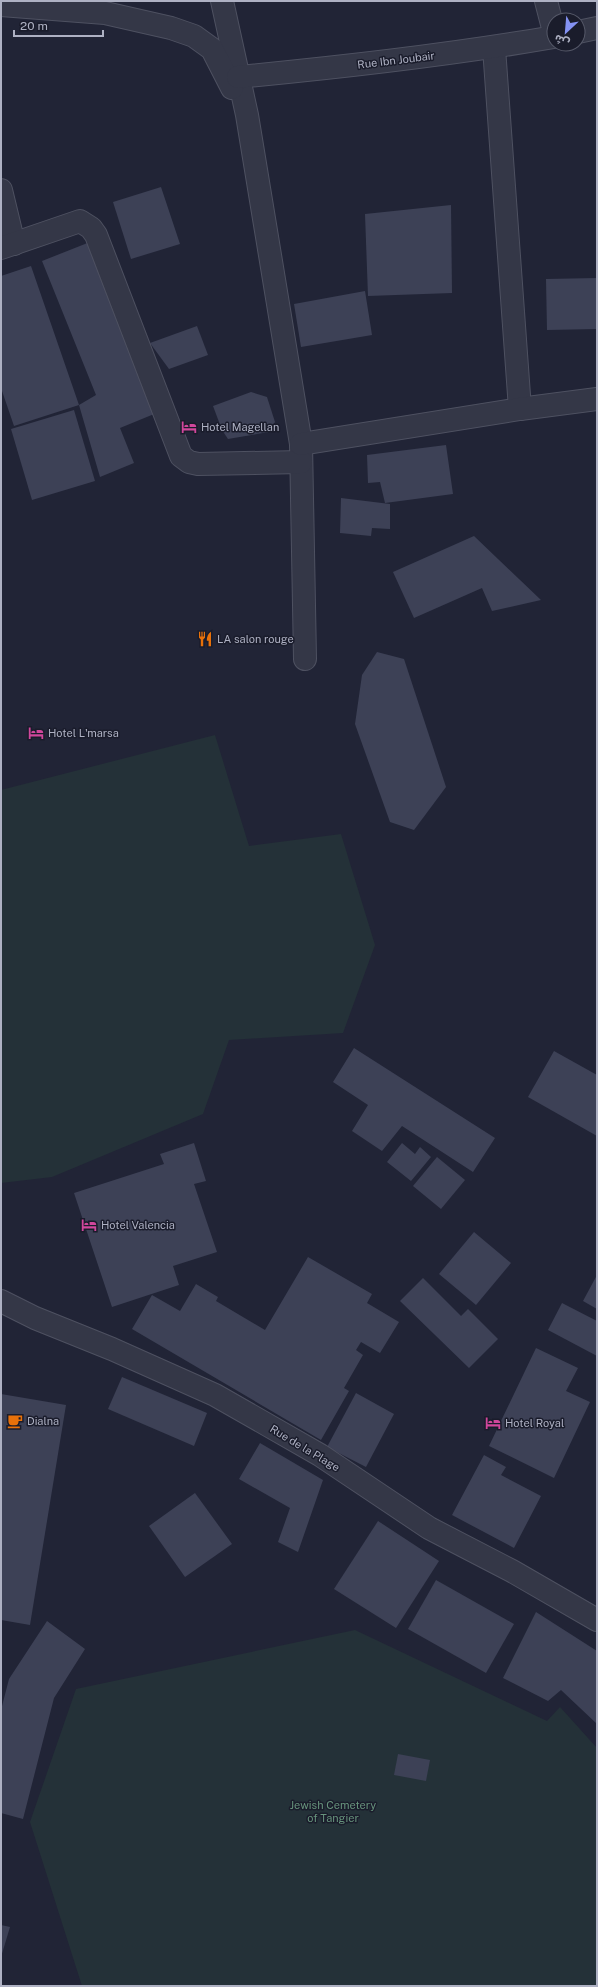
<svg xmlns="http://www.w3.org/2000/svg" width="598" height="1987" font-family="'Public Sans','Noto Sans Arabic',sans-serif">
<rect width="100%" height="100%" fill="#212436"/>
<g fill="#243138">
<path d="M 215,735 L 249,846 L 341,834 L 375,945 L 343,1033 L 229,1040 L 203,1114 L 52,1177 L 1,1183 L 1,790 Z"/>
<path d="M 355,1630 L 547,1721 L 560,1707 L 597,1748 L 597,1986 L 82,1986 L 30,1822 L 76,1689 Z"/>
</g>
<g fill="#3d4156">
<path d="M 161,187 L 180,244 L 131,259 L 113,202 Z"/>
<path d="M 451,205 L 452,293 L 368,296 L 365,214 Z"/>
<path d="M 90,242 L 159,412 L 120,428 L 134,463 L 100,477 L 79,405 L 14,426 L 1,388 L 1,276 L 31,266 L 79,405 L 96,395 L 42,261 Z"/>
<path d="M 597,278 L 597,329 L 547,330 L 546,279 Z"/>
<path d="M 365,291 L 372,335 L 301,347 L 294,304 Z"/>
<path d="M 197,326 L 208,355 L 169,369 L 150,343 Z"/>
<path d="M 251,392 L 267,397 L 275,422 L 269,432 L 228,439 L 222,430 L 213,406 Z"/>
<path d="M 74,410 L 95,481 L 32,500 L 11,429 Z"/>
<path d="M 446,445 L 453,494 L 385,503 L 380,482 L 368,483 L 367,455 Z"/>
<path d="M 341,498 L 390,504 L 390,529 L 372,528 L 371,536 L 340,533 Z"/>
<path d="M 474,536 L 541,600 L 492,611 L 482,588 L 414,618 L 393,572 Z"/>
<path d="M 377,652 L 404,659 L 446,787 L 414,830 L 390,822 L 355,724 L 362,675 Z"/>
<path d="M 354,1048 L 495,1138 L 473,1172 L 402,1126 L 382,1151 L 352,1131 L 368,1105 L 333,1082 Z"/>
<path d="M 554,1051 L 597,1075 L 597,1136 L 528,1097 Z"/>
<path d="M 194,1143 L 206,1181 L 194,1184 L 217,1252 L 173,1266 L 179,1285 L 112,1307 L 74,1193 L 164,1164 L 160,1154 Z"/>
<path d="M 402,1143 L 415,1154 L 420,1147 L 431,1157 L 411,1181 L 387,1162 Z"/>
<path d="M 437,1157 L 465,1180 L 441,1209 L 413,1186 Z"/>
<path d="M 474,1232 L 511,1263 L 476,1305 L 439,1274 Z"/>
<path d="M 308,1257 L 372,1294 L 367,1303 L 399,1322 L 380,1353 L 361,1342 L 356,1350 L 363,1355 L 344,1388 L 349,1391 L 321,1440 L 132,1329 L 152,1295 L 180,1311 L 196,1284 L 218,1297 L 216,1301 L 265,1330 Z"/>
<path d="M 597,1275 L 597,1309 L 583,1301 Z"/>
<path d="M 423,1278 L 461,1316 L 468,1309 L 498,1339 L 469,1368 L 400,1301 Z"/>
<path d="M 562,1303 L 597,1321 L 597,1356 L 548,1330 Z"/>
<path d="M 536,1348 L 578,1368 L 566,1391 L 590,1402 L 554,1478 L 489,1446 Z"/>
<path d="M 122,1377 L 207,1413 L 194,1446 L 108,1409 Z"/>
<path d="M 356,1393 L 394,1414 L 366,1467 L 327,1447 Z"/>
<path d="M 1,1394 L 66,1405 L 30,1625 L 1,1620 Z"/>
<path d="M 260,1443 L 323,1480 L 298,1552 L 278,1542 L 290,1508 L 239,1479 Z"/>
<path d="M 484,1455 L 506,1467 L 501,1475 L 541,1496 L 514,1548 L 452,1515 Z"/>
<path d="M 195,1493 L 232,1544 L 185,1577 L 149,1526 Z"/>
<path d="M 378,1521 L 439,1561 L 396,1628 L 334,1589 Z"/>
<path d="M 436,1580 L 514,1624 L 486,1673 L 408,1629 Z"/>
<path d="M 536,1612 L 597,1651 L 597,1724 L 561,1690 L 548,1701 L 503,1678 Z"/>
<path d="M 47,1621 L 85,1649 L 54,1698 L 23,1819 L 1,1813 L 1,1710 L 9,1679 Z"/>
<path d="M 398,1754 L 430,1760 L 426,1781 L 394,1775 Z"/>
<path d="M 1,1925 L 10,1927 L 1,1957 Z"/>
</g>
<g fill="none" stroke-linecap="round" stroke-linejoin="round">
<g stroke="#4e5161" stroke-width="24">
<g id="street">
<path d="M 222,1 L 247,115 L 301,444 L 305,659"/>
<path d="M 546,1 L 554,32"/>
<path d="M 1,5 L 105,13 L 171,28 L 194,36 L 212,49 L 232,88"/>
<path d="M 578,32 L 597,28"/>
<path d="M 494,48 L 520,409"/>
<path d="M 238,77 C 344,67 449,55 554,37"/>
<path d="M 1,190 L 14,244"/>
<path d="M 1,248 L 80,221 L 91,228 L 96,235 L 181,456 L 189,462 L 198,464 L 301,462"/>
<path d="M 301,444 L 520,409 L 597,399"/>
<path d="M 1,1301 L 35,1318 L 112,1349 L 215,1395 L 320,1455 L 429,1528 L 512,1571 L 597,1620"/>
</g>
</g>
<use href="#street" stroke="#343747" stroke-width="22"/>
</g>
<defs>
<g id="hotel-bare" transform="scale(1.2)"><path d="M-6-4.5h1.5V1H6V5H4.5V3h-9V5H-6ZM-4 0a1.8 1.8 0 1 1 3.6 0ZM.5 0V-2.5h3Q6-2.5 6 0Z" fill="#d1479c" stroke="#1a1c2b" stroke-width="2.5" paint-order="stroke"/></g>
<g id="restaurant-bare" transform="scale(1.2)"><path d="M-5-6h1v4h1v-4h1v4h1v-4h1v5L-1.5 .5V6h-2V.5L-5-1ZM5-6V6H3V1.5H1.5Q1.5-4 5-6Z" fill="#e8710a" stroke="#1a1c2b" stroke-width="2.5" paint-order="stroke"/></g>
<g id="cafe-bare" transform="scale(1.2)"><path d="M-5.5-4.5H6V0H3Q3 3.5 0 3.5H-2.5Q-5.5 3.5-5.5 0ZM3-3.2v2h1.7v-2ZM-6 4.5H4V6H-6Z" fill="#e8710a" stroke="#1a1c2b" stroke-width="2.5" paint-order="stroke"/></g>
</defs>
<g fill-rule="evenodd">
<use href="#hotel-bare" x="189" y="427"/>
<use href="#restaurant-bare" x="205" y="639"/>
<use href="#hotel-bare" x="36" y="733"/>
<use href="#hotel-bare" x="89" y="1225"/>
<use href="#cafe-bare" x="15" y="1421"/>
<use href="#hotel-bare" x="493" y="1423"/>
</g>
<g text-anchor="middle" stroke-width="3" stroke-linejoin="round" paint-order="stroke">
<g font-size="11" fill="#aeb1c3" stroke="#1a1c2b">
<text transform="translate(396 60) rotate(-7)" y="4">Rue Ibn Joubair</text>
<text transform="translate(305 1448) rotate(31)" y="4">Rue de la Plage</text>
</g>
<g font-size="11" fill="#aeb1c3" stroke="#1a1c2b" text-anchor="start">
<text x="201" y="431">Hotel Magellan</text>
<text x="217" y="643">LA salon rouge</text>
<text x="48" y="737">Hotel L'marsa</text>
<text x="101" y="1229">Hotel Valencia</text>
<text x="27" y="1425">Dialna</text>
<text x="505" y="1427">Hotel Royal</text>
</g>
<g font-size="11" fill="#67937c" stroke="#1a1c2b">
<text x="333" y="1809">Jewish Cemetery<tspan x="333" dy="13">of Tangier</tspan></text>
</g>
</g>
<rect width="598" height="1987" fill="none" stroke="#aeb1c3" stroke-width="4"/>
<g transform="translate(566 32) rotate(206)"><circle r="19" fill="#1a1c2b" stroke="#555868"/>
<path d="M0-3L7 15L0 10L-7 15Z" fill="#8492f3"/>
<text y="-6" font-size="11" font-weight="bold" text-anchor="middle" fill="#aeb1c3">ش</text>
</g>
<path d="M14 30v6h89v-6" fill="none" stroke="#aeb1c3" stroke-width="2"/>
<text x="20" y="30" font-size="12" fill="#aeb1c3" stroke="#1a1c2b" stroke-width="3" paint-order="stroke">20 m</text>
</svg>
